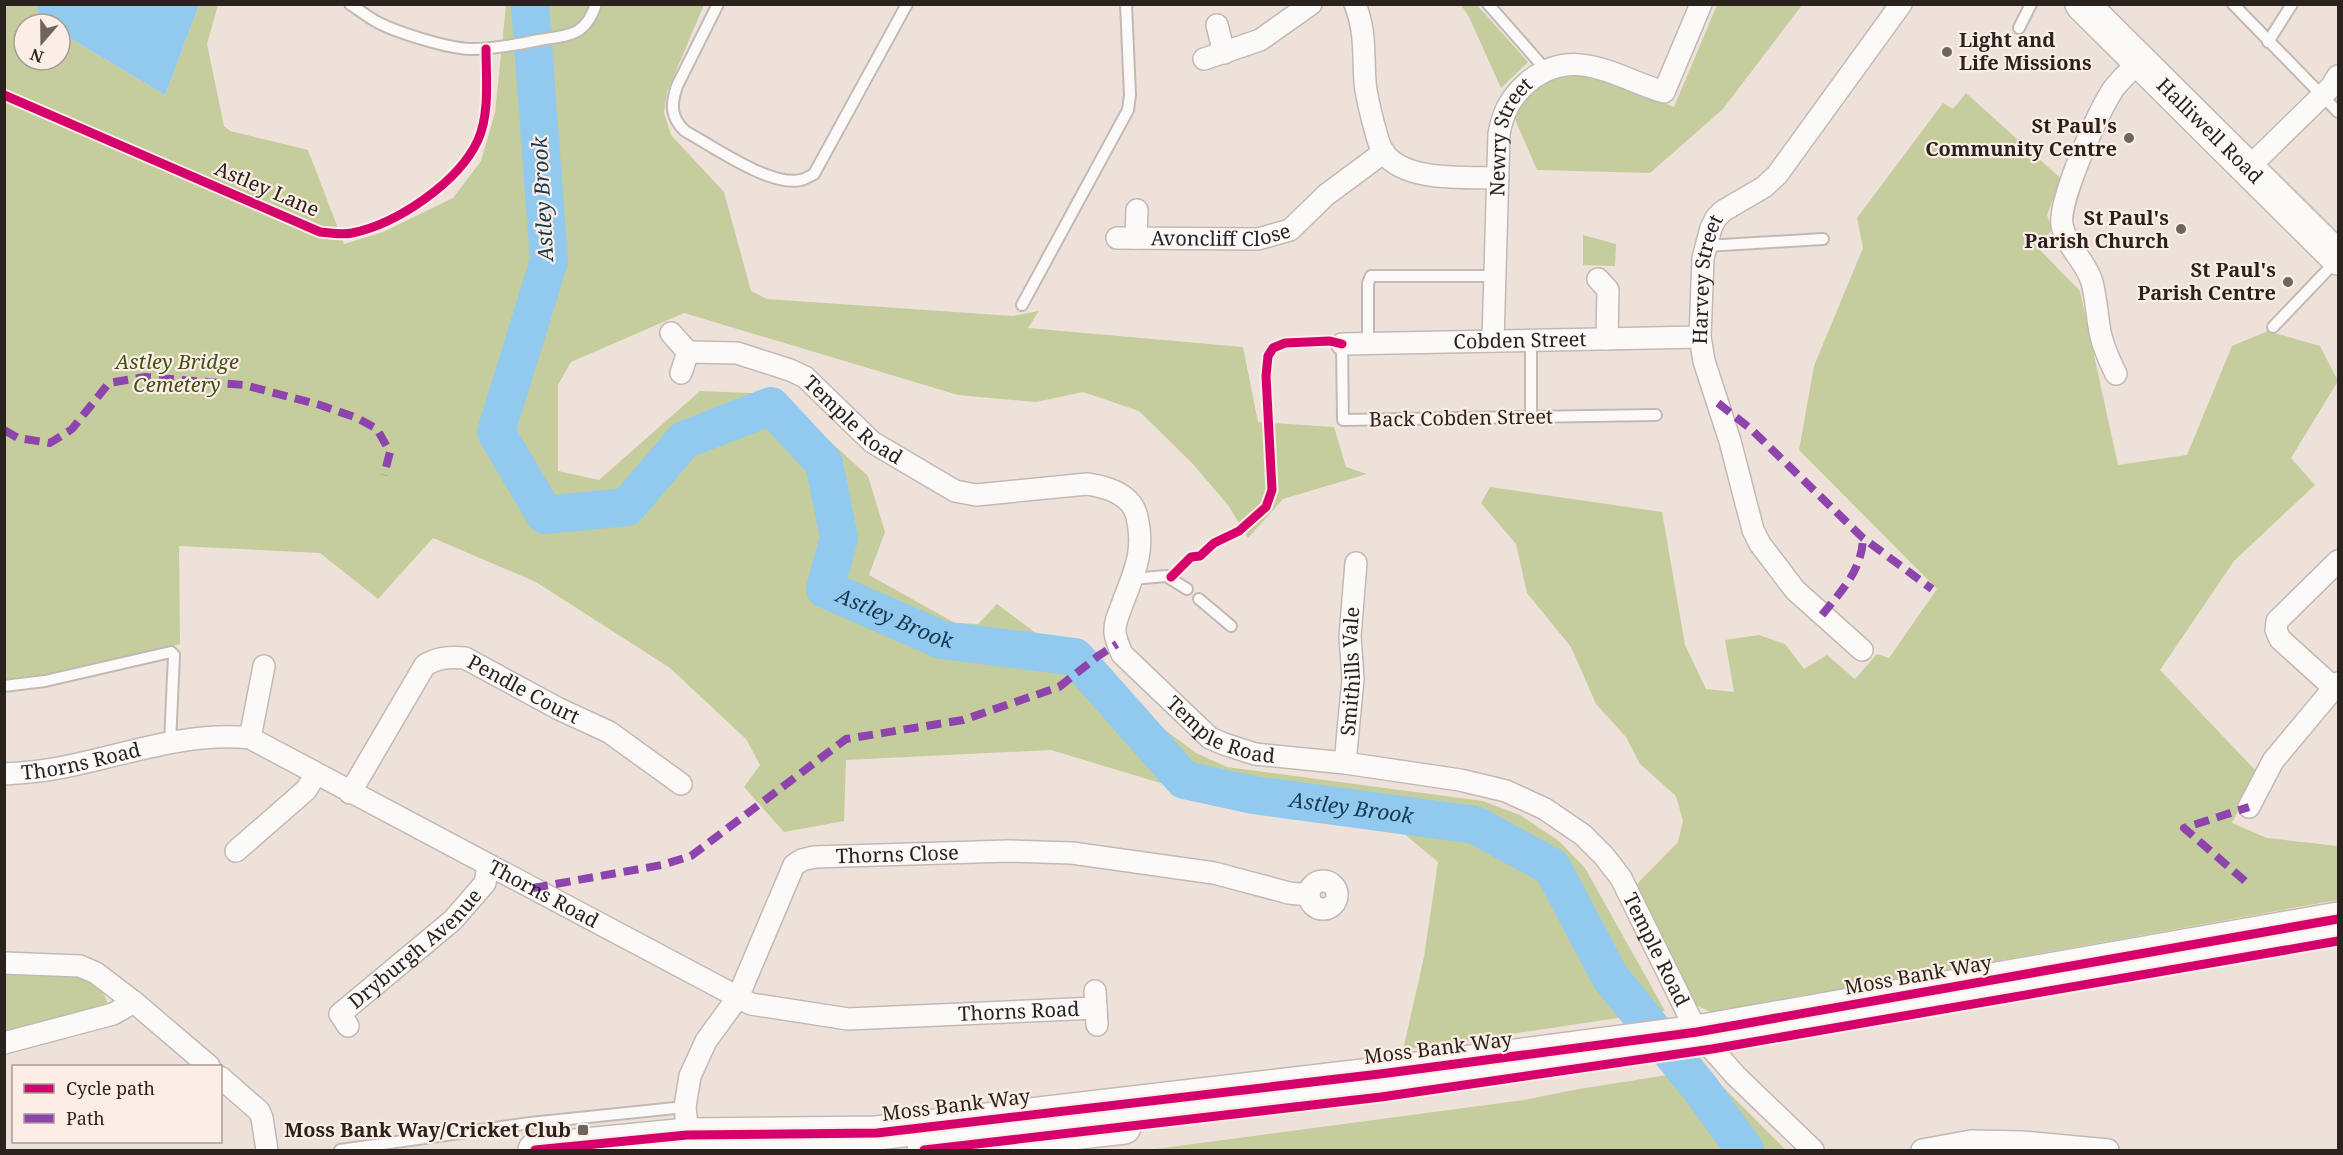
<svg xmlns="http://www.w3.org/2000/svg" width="2343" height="1155" font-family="'Noto Serif',serif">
<rect width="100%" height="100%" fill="#eee1da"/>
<g fill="#c5cd9c">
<path d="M 4,5 L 36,5 L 42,22 L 46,24 L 24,24 L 24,60 L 60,60 L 60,32 L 165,95 L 199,5 L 218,5 L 207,44 L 224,126 L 230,131 L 308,150 L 344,244 L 383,232 L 453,198 L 481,161 L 495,113 L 506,5 L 704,5 L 667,92 L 664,113 L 671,135 L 724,192 L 751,291 L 767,299 L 1013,316 L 1039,311 L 1028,328 L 1243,347 L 1258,422 L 1334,427 L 1346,467 L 1367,474 L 1283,499 L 1248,538 L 1228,505 L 1192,463 L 1139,411 L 1083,392 L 1036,402 L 958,395 L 684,313 L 571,362 L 558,385 L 558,471 L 599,480 L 700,391 L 778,394 L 868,476 L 885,532 L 869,575 L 955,623 L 978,624 L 997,604 L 1196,753 L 1227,767 L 1483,801 L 1520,815 L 1559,841 L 1585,868 L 1665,1011 L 1403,1050 L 1424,957 L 1438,862 L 1390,822 L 1258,804 L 1157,782 L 1051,750 L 846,760 L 844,821 L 784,832 L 744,787 L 760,765 L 746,739 L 670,668 L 536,582 L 433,538 L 378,599 L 320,553 L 179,546 L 180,644 L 46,675 L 5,681 Z"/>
<path d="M 1461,5 L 1477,5 L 1528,62 L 1501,88 L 1469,17 Z"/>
<path d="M 1717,5 L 1802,5 L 1723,109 L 1650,173 L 1537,170 L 1511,110 C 1526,97 1544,78 1564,74 C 1590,68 1648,97 1674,107 Z"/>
<path d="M 1966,93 L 2066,183 L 2052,202 L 2047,215 L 2052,230 L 2036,246 L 2080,291 L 2118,465 L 2187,455 L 2232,346 L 2268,331 L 2320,346 L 2338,381 L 2291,458 L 2315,485 L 2234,561 L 2160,670 L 2257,772 L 2232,823 L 2267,838 L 2338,846 L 2338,900 L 1711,1012 L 1691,1003 L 1637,884 L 1678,842 L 1683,821 L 1676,796 L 1640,764 L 1626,737 L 1596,704 L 1571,647 L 1527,593 L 1516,544 L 1481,503 L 1490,487 L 1662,512 L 1685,645 L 1706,689 L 1734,692 L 1725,640 L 1759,635 L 1785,644 L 1804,669 L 1827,655 L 1855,679 L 1877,654 L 1889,658 L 1937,589 L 1799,450 L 1814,366 L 1863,248 L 1857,218 L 1943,103 L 1953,109 Z"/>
<path d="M 1583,235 L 1616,244 L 1615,266 L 1583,265 Z"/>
<path d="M 5,972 C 35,974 98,967 108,1004 L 102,1012 L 5,1037 Z"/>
<path d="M 1705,1069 L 1786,1150 L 1148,1150 L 1524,1100 L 1573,1090 Z"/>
</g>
<path fill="#92c9ee" d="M 36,5 L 36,4 L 199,5 L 165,95 L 60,32 L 60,24 C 41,24 42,22 36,5 Z"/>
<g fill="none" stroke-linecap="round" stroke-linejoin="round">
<path stroke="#92c9ee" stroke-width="38" id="s1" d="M 530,4 L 549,261 L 496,432 L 545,515 L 627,507 L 684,440 L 771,406 L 824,463 L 839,538 L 825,589 L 942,640 L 1075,657 L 1184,780 L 1253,795 L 1475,825 L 1552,867 L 1610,977 L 1700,1088 L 1745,1150"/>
<g stroke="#c3b9b4" stroke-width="14">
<g id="service">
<path d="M 350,4 C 359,10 368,17 377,22 C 398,33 447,48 470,49 C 494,49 516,45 539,40 C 569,35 585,37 596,4"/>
<path d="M 718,4 L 677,86 C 671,104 670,117 685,131 C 712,146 770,187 801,180 C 805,179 810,176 814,174 L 907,4"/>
<path d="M 1488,4 L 1546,70"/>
<path d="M 2233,4 L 2338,112"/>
<path d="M 2019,28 L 2031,4"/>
<path d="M 2268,42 L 2292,4"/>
<path d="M 1706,246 L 1823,239"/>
<path d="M 1022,305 L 1128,110 L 1130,95 L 1126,4"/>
<path d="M 2273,327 L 2337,260"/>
<path d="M 1531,341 L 1531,416"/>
<path d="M 1368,343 L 1368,283 L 1371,276 L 1494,276"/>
<path d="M 1342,344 L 1343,420 L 1656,415"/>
<path d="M 1132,579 L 1166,576 L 1187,589"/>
<path d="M 1199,599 L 1231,626"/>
<path d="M 4,686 L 45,681 L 171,652 L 174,655 L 170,743"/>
<path d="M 340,1150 L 530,1123 L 685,1107"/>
</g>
</g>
<g stroke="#c3b9b4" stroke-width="24">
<g id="minor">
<path d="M 1355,4 C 1366,32 1363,53 1365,82 C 1366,95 1370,109 1373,122 C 1376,131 1378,145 1384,153 C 1405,182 1466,177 1498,178"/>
<path d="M 1217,25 L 1224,53"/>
<path d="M 1204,59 L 1260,40 L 1311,4"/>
<path d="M 2248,168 L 2331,87 L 2338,76"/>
<path id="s2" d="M 1117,238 L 1258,239 L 1290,230 L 1326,195 L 1384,152"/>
<path d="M 1136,238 L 1137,210"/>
<path d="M 1598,279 L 1608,290 L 1607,339"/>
<path d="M 671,333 L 688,352 L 681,373"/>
<path id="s3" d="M 1493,341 L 1499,134 C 1503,111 1511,97 1528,82 C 1575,44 1616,78 1664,92 L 1701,4"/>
<path id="s4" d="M 1342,344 L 1700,337"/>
<path id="s5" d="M 688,352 L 737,353 L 790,370 L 805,377 L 872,442 L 955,491 L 976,495 L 1087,484 C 1108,487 1132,494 1137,517 C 1145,550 1135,571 1123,602 C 1120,611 1114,622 1115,633 C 1116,640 1119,647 1122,654 L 1210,738 L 1224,744 L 1255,754 L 1345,763 L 1460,780 L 1506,791 L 1545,809 L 1583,835 L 1604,856 L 1621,878 L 1697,1032 L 1736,1076 L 1813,1150"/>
<path d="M 2116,374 C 2109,360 2103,347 2100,332 C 2097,315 2096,298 2092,282 C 2086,261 2066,247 2062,225 C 2058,200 2099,110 2114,88 C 2121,79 2131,70 2139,61"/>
<path id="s6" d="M 1862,650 L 1795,590 L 1760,544 L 1753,530 L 1730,441 L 1704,361 L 1700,337 L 1703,258 L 1711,228 L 1716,218 L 1723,211 L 1764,187 L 1777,175 L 1901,4"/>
<path d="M 2334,688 L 2280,639 L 2276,630 L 2277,621 L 2338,561"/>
<path d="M 250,738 L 264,666"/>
<path id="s7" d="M 1345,763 L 1353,679 L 1350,636 L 1356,563"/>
<path id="s8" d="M 4,774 C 24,773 45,771 64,767 C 125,755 188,731 250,738 L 751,1004 L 848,1019 L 1096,1008"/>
<path id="s9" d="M 350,793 L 425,665 C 439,657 449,657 465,658 L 559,709 L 609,732 L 681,784"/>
<path d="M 2249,807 L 2273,761 L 2338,683"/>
<path d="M 236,851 L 306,790 L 316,774"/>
<circle cx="1323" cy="895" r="14"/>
<path d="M 4,963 L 80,966 L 96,973 L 134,1002 L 209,1066"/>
<path d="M 1095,991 L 1097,1025"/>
<path id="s10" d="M 348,1026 L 340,1014 L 453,920 L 485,883 L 488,866"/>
<path d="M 4,1043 L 113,1014 L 134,1002"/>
<path d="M 220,1077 L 259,1111 L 262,1118 L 267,1150"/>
<path id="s11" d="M 689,1145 L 685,1107 L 690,1076 L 706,1041 L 738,997 L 794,865 L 802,860 L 814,857 L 1008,851 L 1072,853 L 1214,873 L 1289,893 L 1309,895"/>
<path d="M 1922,1150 L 1971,1141 L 2023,1142 L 2108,1150"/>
</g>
</g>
<g stroke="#c3b9b4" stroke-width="36">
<g id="primary">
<path id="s12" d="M 2082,4 L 2338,258"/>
</g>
</g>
<g stroke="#c3b9b4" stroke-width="36">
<g id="trunk">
<path d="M 535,1150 L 687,1135 L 877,1133 L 1380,1074 L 1697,1032 L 2338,919"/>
<path d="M 924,1150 L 1124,1127"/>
</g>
</g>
<use href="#service" stroke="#fcfaf9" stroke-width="10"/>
<use href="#minor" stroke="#fcfaf9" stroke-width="21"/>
<use href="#primary" stroke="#fcfaf9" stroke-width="33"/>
<use href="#trunk" stroke="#fcfaf9" stroke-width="33"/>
<g stroke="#8e44ad" stroke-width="8" stroke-dasharray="15 8" stroke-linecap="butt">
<path d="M 1718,403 L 1751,429 L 1863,538 L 1932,589"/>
<path d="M 4,430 L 18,438 L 50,443 L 72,429 L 109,383 L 145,377 L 244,385 L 320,405 L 357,418 L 377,429 L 390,452 L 384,475"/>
<path d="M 1822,615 C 1842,590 1862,570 1863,538"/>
<path d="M 2245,881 L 2184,828 L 2249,807"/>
<path d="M 533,888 L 662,865 L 691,856 L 846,739 L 963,720 L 1059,687 L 1098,656 L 1117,644"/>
</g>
<g stroke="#fceee6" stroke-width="13">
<g id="cycleway">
<path d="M 4,95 L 320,232 C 330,233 343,235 352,233 C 397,224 459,182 478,140 C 490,113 486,77 486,49"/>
<path d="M 1171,577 L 1191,557 L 1200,556 L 1214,543 L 1239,531 L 1266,507 L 1272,490 L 1266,376 L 1268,356 L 1273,348 L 1285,343 L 1330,341 L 1342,344"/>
<path d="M 535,1150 L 687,1135 L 877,1133 L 1380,1074 L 1697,1032 L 2338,919"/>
<path d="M 924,1150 L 1381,1097 L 1712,1049 L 2338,941"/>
</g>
</g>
<use href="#cycleway" stroke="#d6006c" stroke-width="9"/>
</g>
<g fill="#6f655f" stroke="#fceee6" stroke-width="2">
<circle cx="1947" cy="52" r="6"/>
<circle cx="2129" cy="138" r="6"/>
<circle cx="2181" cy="229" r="6"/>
<circle cx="2288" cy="282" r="6"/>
<rect x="577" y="1124" width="12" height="12" rx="3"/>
</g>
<g text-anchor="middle" stroke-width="4.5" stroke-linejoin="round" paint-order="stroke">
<g font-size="20" font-weight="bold" fill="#2a221d" stroke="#fceee6" text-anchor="end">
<text x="1959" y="47" text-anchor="start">Light and<tspan x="1959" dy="23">Life Missions</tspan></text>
<text x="2117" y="133">St Paul's<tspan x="2117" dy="23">Community Centre</tspan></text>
<text x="2169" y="225">St Paul's<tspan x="2169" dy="23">Parish Church</tspan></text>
<text x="2276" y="277">St Paul's<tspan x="2276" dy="23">Parish Centre</tspan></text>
<text x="571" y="1137">Moss Bank Way/Cricket Club</text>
</g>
<g font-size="20" fill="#2a221d" stroke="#fceee6">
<text dy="7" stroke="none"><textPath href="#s12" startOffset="180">Halliwell Road</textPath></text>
<text dy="7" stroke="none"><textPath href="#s3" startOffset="207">Newry Street</textPath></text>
<text transform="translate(267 189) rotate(23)" y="7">Astley Lane</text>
<text dy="7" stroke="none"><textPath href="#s2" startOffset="104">Avoncliff Close</textPath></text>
<text dy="7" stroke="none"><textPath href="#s6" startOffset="422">Harvey Street</textPath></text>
<text dy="7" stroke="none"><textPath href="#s4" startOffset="178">Cobden Street</textPath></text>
<text transform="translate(1461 418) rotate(-1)" y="7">Back Cobden Street</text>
<text dy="7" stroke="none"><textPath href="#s5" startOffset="186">Temple Road</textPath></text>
<text dy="7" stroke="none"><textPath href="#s7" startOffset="92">Smithills Vale</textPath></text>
<text dy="7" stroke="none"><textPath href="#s9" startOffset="256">Pendle Court</textPath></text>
<text dy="7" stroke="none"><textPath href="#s5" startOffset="778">Temple Road</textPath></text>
<text dy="7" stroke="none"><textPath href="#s8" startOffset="78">Thorns Road</textPath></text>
<text dy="7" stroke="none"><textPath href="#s11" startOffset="411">Thorns Close</textPath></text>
<text dy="7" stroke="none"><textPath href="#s8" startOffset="582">Thorns Road</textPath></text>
<text dy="7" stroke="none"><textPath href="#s10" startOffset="114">Dryburgh Avenue</textPath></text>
<text dy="7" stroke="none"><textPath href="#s5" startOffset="1300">Temple Road</textPath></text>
<text transform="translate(1918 975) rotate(-10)" y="7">Moss Bank Way</text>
<text dy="7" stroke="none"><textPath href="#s8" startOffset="1086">Thorns Road</textPath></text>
<text transform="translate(1438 1048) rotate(-7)" y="7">Moss Bank Way</text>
<text transform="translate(956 1105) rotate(-7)" y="7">Moss Bank Way</text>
</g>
<g font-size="20" font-style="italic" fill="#415114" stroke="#fceee6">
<text x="177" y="369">Astley Bridge<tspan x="177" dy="23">Cemetery</tspan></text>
</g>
<g font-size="21" font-style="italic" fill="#163a51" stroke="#fceee6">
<text transform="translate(543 199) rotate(-93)" y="7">Astley Brook</text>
<text dy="7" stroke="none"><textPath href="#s1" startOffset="1080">Astley Brook</textPath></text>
<text dy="7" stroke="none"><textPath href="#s1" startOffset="1600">Astley Brook</textPath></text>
</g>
</g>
<rect width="2343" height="1155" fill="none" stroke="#2a221d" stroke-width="12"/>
<rect x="12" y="1065" width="210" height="78" fill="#fceee6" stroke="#a89c96" stroke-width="1.5"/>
<rect x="24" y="1084" width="30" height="9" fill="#d6006c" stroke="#a89c96" stroke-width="1.5"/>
<text x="66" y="1095" font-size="18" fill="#2a221d">Cycle path</text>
<rect x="24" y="1114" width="30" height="9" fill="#8e44ad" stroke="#a89c96" stroke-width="1.5"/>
<text x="66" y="1125" font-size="18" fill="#2a221d">Path</text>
<g transform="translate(42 42) rotate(200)"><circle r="28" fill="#fceee6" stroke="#a89c96" stroke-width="1.5"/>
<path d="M0-4.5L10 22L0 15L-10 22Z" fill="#6f655f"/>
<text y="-9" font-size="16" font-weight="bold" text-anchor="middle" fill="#2a221d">N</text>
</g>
</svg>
